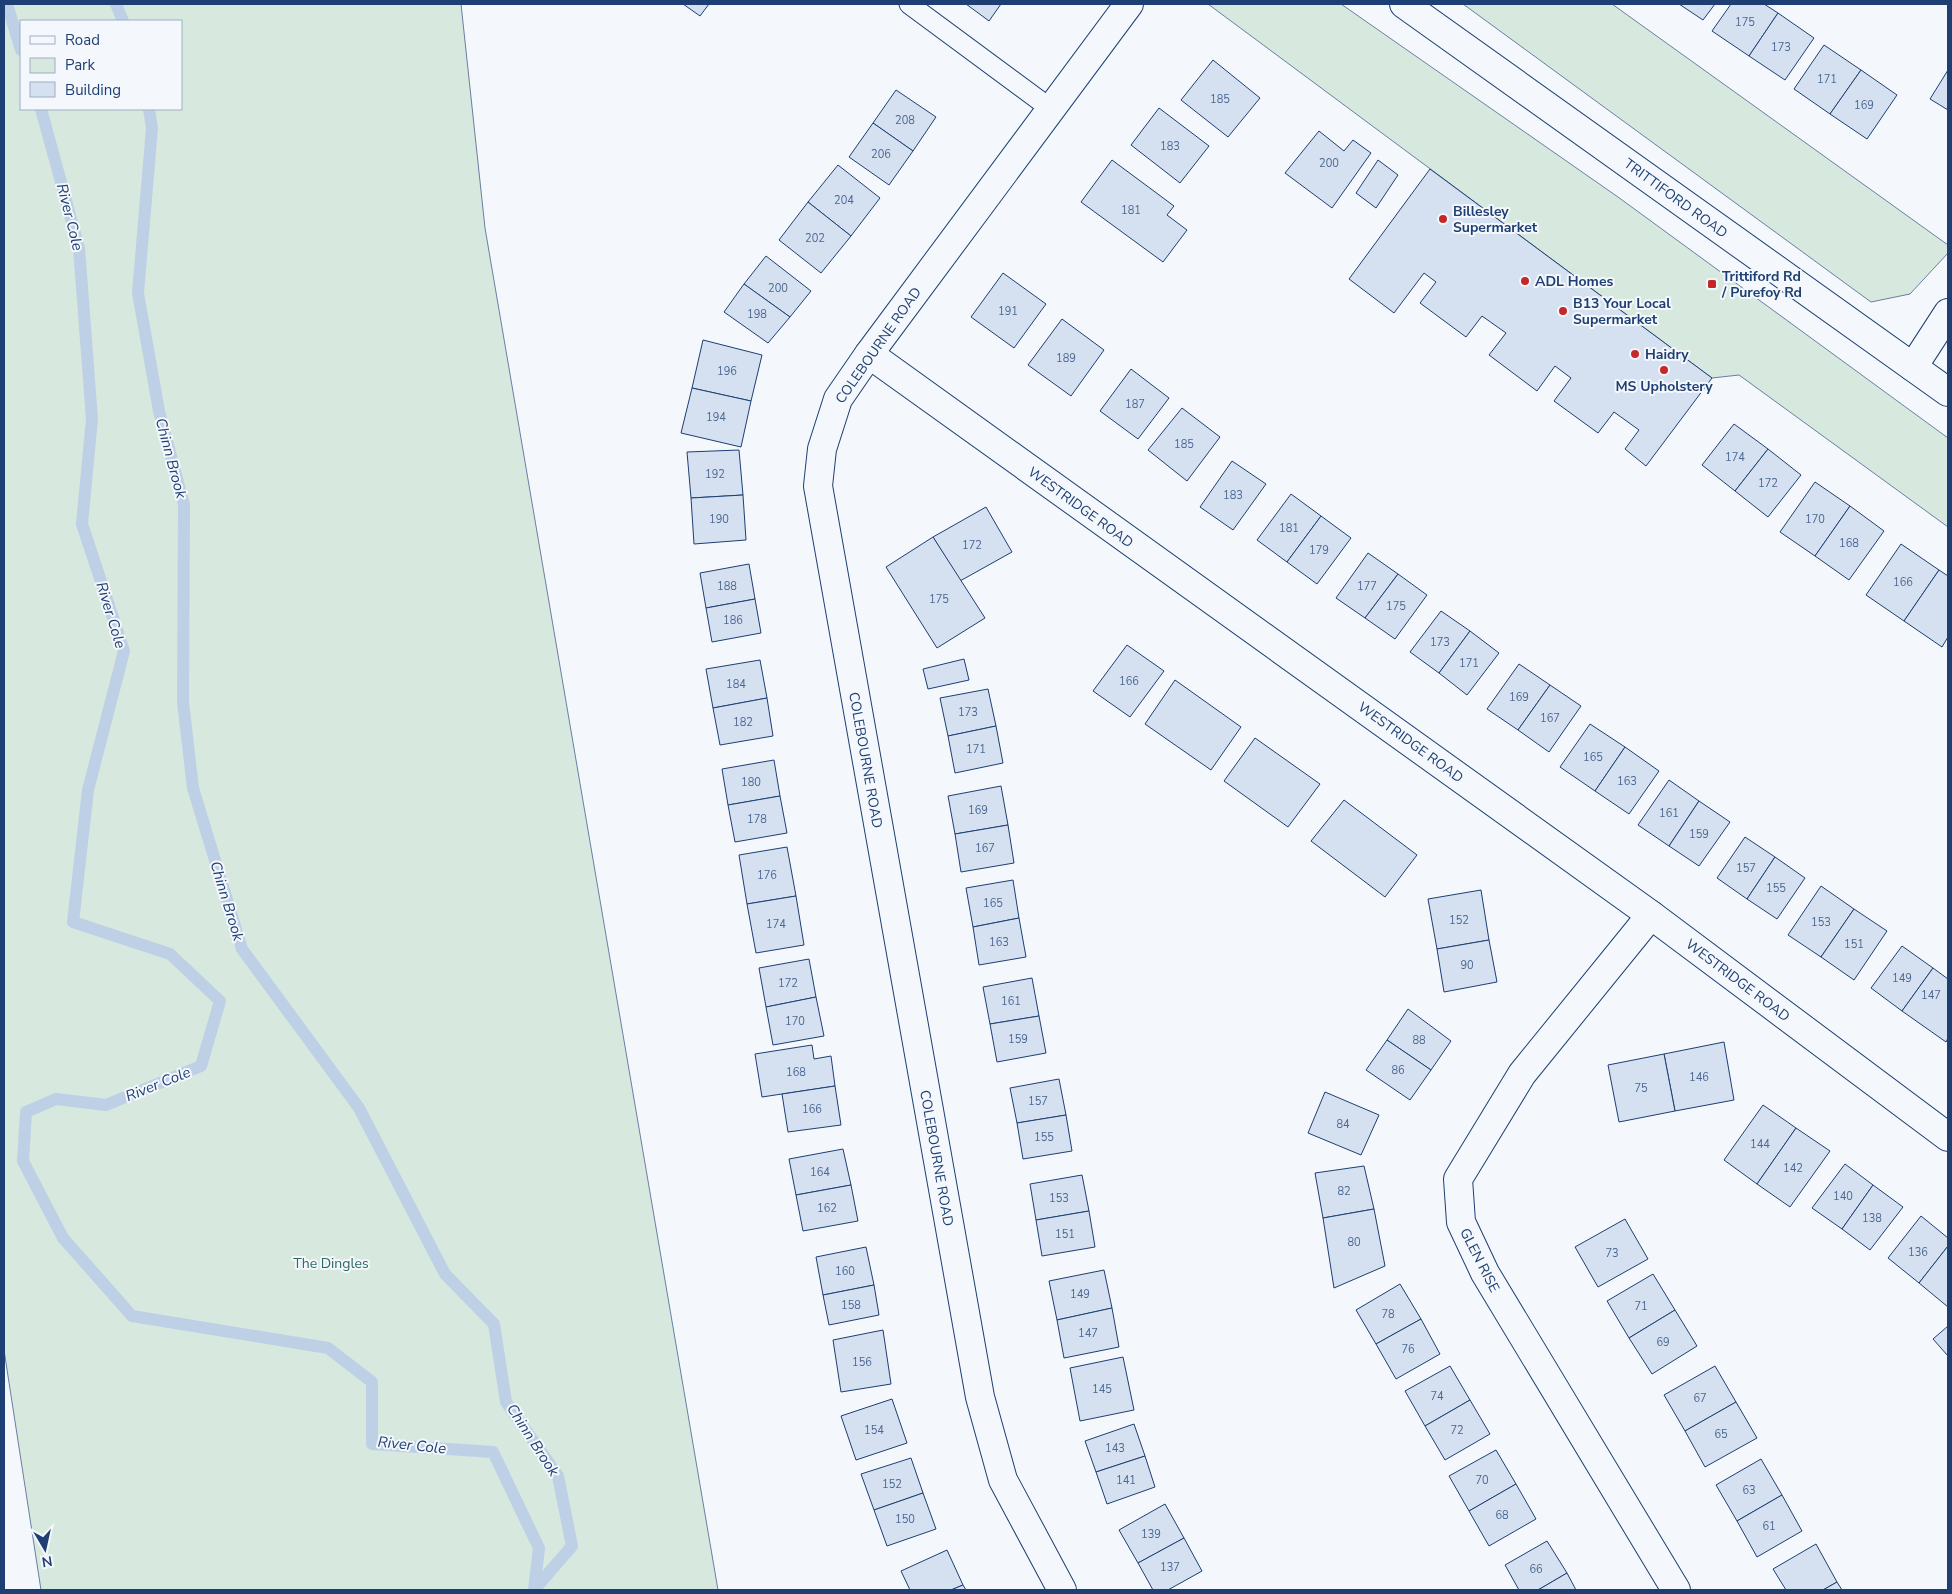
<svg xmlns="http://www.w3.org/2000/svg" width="1952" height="1594" font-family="'Nunito Sans',sans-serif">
<rect width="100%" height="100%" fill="#f4f7fb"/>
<g fill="#d7e8df" stroke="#687fa3" fill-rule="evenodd">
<path d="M 4,4 L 461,4 L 485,228 L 718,1590 L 41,1590 L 4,1350 ZM 21,21 L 181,21 L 181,109 L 21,109 Z"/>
<path d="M 1208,4 L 1341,4 L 1618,197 L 1948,438 L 1948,527 L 1739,375 L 1712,378 Z"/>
<path d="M 1463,4 L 1612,4 L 1948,245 L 1948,253 L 1910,294 L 1871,302 Z"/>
</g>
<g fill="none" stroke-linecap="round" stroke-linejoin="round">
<g stroke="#bed0e5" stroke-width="12">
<path d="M 7,4 L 21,50"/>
<path d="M 116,4 L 123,21"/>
<path d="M 41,109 L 79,248 L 92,419 L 82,524 L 124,651 L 88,790 L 73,922 L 170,954 L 220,1001 L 201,1066 L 106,1105 L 56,1099 L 26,1112 L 23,1161 L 63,1238 L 132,1316 L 328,1348 L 372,1382 L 372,1444 L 493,1452 L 539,1548 L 534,1590"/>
<path d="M 149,109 L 152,128 L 138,293 L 159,411 L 184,505 L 183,702 L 193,788 L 242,949 L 359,1108 L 445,1274 L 494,1324 L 506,1402 L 558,1476 L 572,1546 L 534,1590"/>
</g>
</g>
<g fill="#d5e0f0" stroke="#1d3f73">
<path d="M 683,4 L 709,4 L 700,16 Z"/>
<path d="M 966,4 L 1001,4 L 989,21 Z"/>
<path d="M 1679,4 L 1715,4 L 1703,20 Z"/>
<path d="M 1731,4 L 1764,4 L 1778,13 L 1749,56 L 1712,31 Z"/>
<path d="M 1778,13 L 1814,38 L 1785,80 L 1749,56 Z"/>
<path d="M 1824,45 L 1861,70 L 1830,114 L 1794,89 Z"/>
<path d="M 1213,60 L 1260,98 L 1228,137 L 1181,100 Z"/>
<path d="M 1861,70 L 1897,95 L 1867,139 L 1830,114 Z"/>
<path d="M 1948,70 L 1948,110 L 1930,99 Z"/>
<path d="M 896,90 L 936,117 L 913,151 L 873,123 Z"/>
<path d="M 1159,108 L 1209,146 L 1180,183 L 1131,145 Z"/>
<path d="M 873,123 L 913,151 L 889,185 L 849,157 Z"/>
<path d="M 1319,131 L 1344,151 L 1353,140 L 1371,153 L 1332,208 L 1285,173 Z"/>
<path d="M 1112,160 L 1174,206 L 1167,215 L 1187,230 L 1163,262 L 1081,202 Z"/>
<path d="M 1378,160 L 1398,175 L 1376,208 L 1356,193 Z"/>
<path d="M 838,165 L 880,198 L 851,236 L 808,202 Z"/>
<path d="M 1430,169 L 1712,378 L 1646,466 L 1625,449 L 1639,430 L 1614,412 L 1598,433 L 1554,401 L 1571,378 L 1555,366 L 1537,391 L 1489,355 L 1506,333 L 1482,316 L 1466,337 L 1420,303 L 1436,282 L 1424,273 L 1394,313 L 1349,279 Z"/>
<path d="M 808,202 L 851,236 L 821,273 L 779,240 Z"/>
<path d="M 766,256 L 811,291 L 790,317 L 744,284 Z"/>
<path d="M 1003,273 L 1046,304 L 1014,348 L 971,317 Z"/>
<path d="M 744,284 L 790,317 L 768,343 L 724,312 Z"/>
<path d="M 1062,319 L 1104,350 L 1071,396 L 1028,365 Z"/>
<path d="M 703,340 L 762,355 L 751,401 L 692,388 Z"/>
<path d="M 1131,369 L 1169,398 L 1138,439 L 1100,411 Z"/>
<path d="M 692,388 L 751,401 L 741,447 L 681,433 Z"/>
<path d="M 1182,408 L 1220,437 L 1187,481 L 1148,450 Z"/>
<path d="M 1734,424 L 1768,449 L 1735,491 L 1702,465 Z"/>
<path d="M 1768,449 L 1801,475 L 1768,517 L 1735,491 Z"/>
<path d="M 739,450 L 743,495 L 691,498 L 687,452 Z"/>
<path d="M 1232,461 L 1266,484 L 1233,530 L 1200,507 Z"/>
<path d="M 1815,482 L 1850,506 L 1815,556 L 1780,532 Z"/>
<path d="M 1291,494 L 1321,516 L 1287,562 L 1257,540 Z"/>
<path d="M 743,495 L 746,540 L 694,544 L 691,498 Z"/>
<path d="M 1850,506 L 1884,531 L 1849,580 L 1815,556 Z"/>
<path d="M 986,507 L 1012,552 L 960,581 L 933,537 Z"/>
<path d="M 1321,516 L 1351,538 L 1317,584 L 1287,562 Z"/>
<path d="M 933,537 L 985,618 L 937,648 L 886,567 Z"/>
<path d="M 1901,544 L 1939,570 L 1904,621 L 1866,595 Z"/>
<path d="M 1368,553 L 1398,574 L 1365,618 L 1336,598 Z"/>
<path d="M 749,564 L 755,599 L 706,608 L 700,573 Z"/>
<path d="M 1939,570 L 1948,576 L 1948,637 L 1942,647 L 1904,621 Z"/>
<path d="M 1398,574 L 1427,595 L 1395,639 L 1365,618 Z"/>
<path d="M 755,599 L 761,633 L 712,642 L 706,608 Z"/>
<path d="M 1441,611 L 1470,631 L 1439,673 L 1410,652 Z"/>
<path d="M 1470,631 L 1499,653 L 1467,695 L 1439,673 Z"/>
<path d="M 1127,645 L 1164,671 L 1130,717 L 1093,691 Z"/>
<path d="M 964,659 L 969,680 L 928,689 L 923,669 Z"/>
<path d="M 760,660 L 767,698 L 713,708 L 706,669 Z"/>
<path d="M 1519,664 L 1550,685 L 1518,730 L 1487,709 Z"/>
<path d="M 1175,680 L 1241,727 L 1211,770 L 1145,724 Z"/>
<path d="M 1550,685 L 1581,706 L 1549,752 L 1518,730 Z"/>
<path d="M 988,689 L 996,726 L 948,736 L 940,698 Z"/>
<path d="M 767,698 L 773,736 L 720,745 L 713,708 Z"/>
<path d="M 1590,724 L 1625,747 L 1595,791 L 1560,767 Z"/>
<path d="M 996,726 L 1003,763 L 955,773 L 948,736 Z"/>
<path d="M 1255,738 L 1320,784 L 1288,827 L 1224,781 Z"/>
<path d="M 1625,747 L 1659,771 L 1629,814 L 1595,791 Z"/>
<path d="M 774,760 L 780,796 L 728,805 L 722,769 Z"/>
<path d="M 1669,780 L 1699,801 L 1669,846 L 1638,825 Z"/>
<path d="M 1001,786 L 1008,825 L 955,834 L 948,796 Z"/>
<path d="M 780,796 L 787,833 L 735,842 L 728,805 Z"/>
<path d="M 1344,800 L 1417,855 L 1385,897 L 1311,841 Z"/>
<path d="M 1699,801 L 1730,822 L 1699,866 L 1669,846 Z"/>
<path d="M 1008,825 L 1014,863 L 961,872 L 955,834 Z"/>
<path d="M 1745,837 L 1775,857 L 1747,899 L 1717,878 Z"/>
<path d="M 787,847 L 796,896 L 747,904 L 739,855 Z"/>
<path d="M 1775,857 L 1805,878 L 1777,919 L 1747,899 Z"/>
<path d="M 1013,880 L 1019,918 L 973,927 L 966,888 Z"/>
<path d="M 1821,886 L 1854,909 L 1821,957 L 1788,935 Z"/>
<path d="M 1481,890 L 1489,940 L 1437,949 L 1428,899 Z"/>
<path d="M 796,896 L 804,945 L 756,953 L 747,904 Z"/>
<path d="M 1854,909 L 1887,931 L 1854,980 L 1821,957 Z"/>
<path d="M 1019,918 L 1026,957 L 979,965 L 973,927 Z"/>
<path d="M 1489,940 L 1497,982 L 1444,992 L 1437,949 Z"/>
<path d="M 1902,946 L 1933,968 L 1902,1011 L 1871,988 Z"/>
<path d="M 809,959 L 816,997 L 766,1007 L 759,968 Z"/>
<path d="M 1933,968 L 1948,979 L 1948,1038 L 1946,1042 L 1902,1011 Z"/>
<path d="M 1032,978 L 1039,1016 L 990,1024 L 983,987 Z"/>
<path d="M 816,997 L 824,1036 L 773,1045 L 766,1007 Z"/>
<path d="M 1408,1009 L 1451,1041 L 1431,1070 L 1387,1040 Z"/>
<path d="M 1039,1016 L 1046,1053 L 997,1062 L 990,1024 Z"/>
<path d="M 1387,1040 L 1431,1070 L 1410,1100 L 1366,1070 Z"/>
<path d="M 1724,1042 L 1734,1100 L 1675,1111 L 1664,1054 Z"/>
<path d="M 812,1045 L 814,1059 L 831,1056 L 835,1086 L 762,1097 L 755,1054 Z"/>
<path d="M 1664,1054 L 1675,1111 L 1619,1122 L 1608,1065 Z"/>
<path d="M 1059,1079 L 1066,1115 L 1017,1123 L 1010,1088 Z"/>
<path d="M 835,1086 L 841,1125 L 788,1132 L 782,1094 Z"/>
<path d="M 1325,1092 L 1379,1115 L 1361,1155 L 1308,1133 Z"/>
<path d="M 1763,1105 L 1796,1128 L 1757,1184 L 1724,1160 Z"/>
<path d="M 1066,1115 L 1072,1151 L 1023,1159 L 1017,1123 Z"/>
<path d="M 1796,1128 L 1830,1151 L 1790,1207 L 1757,1184 Z"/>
<path d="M 843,1149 L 851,1185 L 796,1195 L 789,1159 Z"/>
<path d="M 1845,1164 L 1873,1185 L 1842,1229 L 1812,1208 Z"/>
<path d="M 1364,1166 L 1374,1209 L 1323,1218 L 1315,1173 Z"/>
<path d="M 1082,1175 L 1089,1211 L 1036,1220 L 1030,1184 Z"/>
<path d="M 851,1185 L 858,1221 L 803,1231 L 796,1195 Z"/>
<path d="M 1873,1185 L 1903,1207 L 1870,1250 L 1842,1229 Z"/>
<path d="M 1374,1209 L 1385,1266 L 1334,1288 L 1323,1218 Z"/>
<path d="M 1089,1211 L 1095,1247 L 1042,1256 L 1036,1220 Z"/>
<path d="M 1921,1216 L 1948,1238 L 1948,1246 L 1919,1283 L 1888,1258 Z"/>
<path d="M 1625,1219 L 1648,1259 L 1598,1287 L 1575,1247 Z"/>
<path d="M 1948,1246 L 1948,1307 L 1919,1283 Z"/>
<path d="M 866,1247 L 874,1285 L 823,1295 L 816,1257 Z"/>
<path d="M 1104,1270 L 1112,1308 L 1057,1320 L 1049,1281 Z"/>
<path d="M 1653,1274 L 1675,1310 L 1629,1338 L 1607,1301 Z"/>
<path d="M 1400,1284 L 1421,1319 L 1376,1344 L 1356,1310 Z"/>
<path d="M 874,1285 L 879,1315 L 829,1325 L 823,1295 Z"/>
<path d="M 1112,1308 L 1119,1347 L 1064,1358 L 1057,1320 Z"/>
<path d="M 1675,1310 L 1697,1346 L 1652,1374 L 1629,1338 Z"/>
<path d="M 1421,1319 L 1440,1354 L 1396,1379 L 1376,1344 Z"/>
<path d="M 1948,1326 L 1948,1356 L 1933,1339 Z"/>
<path d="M 883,1330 L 891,1384 L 841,1392 L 833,1340 Z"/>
<path d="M 1123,1357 L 1134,1410 L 1080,1421 L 1070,1368 Z"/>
<path d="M 1450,1366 L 1470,1400 L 1425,1426 L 1405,1391 Z"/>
<path d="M 1715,1366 L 1736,1402 L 1685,1431 L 1664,1395 Z"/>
<path d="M 892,1399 L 907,1443 L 856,1460 L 841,1416 Z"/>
<path d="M 1470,1400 L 1490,1434 L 1445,1460 L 1425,1426 Z"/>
<path d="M 1736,1402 L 1757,1438 L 1705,1467 L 1685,1431 Z"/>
<path d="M 1134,1424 L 1145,1456 L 1096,1472 L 1085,1441 Z"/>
<path d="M 1496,1450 L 1516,1484 L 1469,1511 L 1449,1476 Z"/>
<path d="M 1145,1456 L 1155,1487 L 1107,1504 L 1096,1472 Z"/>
<path d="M 911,1458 L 923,1493 L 874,1510 L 861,1474 Z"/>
<path d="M 1761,1459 L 1782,1495 L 1737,1521 L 1716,1485 Z"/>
<path d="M 1516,1484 L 1536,1519 L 1489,1546 L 1469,1511 Z"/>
<path d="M 923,1493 L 936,1529 L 887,1546 L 874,1510 Z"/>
<path d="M 1782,1495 L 1802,1531 L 1757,1557 L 1737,1521 Z"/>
<path d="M 1165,1504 L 1184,1538 L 1138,1563 L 1119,1530 Z"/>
<path d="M 1184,1538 L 1202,1571 L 1168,1590 L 1153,1590 L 1138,1563 Z"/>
<path d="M 1547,1541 L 1567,1573 L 1538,1590 L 1519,1590 L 1505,1565 Z"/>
<path d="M 1816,1544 L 1837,1582 L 1823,1590 L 1786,1590 L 1773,1569 Z"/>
<path d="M 947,1550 L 963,1585 L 951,1590 L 910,1590 L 901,1571 Z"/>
<path d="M 1567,1573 L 1576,1590 L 1538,1590 Z"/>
<path d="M 1837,1582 L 1842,1590 L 1823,1590 Z"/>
<path d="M 963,1585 L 966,1590 L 951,1590 Z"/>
</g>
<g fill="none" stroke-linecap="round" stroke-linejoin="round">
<g stroke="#1d3f73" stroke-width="21">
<path id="lane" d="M 909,4 L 1051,109"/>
</g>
<g stroke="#1d3f73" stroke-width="30">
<g id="street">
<path d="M 869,354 L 1651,915 L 1948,1137"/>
<path d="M 1913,367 L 1948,313"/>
<path d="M 1651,915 L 1522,1074 L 1458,1179 L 1461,1222 L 1485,1273 L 1676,1590"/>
<path d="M 1062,1590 L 1003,1480 L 980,1397 L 818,486 L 822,449 L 838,399 L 869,354 L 1129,4"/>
</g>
</g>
<g stroke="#1d3f73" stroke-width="30">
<path id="secondary" d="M 1404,4 L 1948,392"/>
</g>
<use href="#lane" stroke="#f4f7fb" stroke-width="19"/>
<use href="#street" stroke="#f4f7fb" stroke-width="28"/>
<use href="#secondary" stroke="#f4f7fb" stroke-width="28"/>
</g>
<g fill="#c62828" stroke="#f4f7fb" stroke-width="2">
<circle cx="1443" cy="219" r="5"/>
<circle cx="1525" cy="281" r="5"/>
<rect x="1707" y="279" width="10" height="10" rx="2.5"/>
<circle cx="1563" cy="311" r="5"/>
<circle cx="1635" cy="354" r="5"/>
<circle cx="1664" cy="370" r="5"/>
</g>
<g text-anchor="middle" stroke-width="4" stroke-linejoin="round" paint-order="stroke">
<g font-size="11" fill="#4b6792">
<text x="1745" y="26">175</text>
<text x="1781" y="51">173</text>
<text x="1827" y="83">171</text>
<text x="1220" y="103">185</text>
<text x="1864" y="109">169</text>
<text x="905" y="124">208</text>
<text x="1170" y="150">183</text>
<text x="881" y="158">206</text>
<text x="1329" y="167">200</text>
<text x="844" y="204">204</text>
<text x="1131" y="214">181</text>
<text x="815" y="242">202</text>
<text x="778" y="292">200</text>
<text x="1008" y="315">191</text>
<text x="757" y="318">198</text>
<text x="1066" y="362">189</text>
<text x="727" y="375">196</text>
<text x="1135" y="408">187</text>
<text x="716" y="421">194</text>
<text x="1184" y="448">185</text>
<text x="1735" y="461">174</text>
<text x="715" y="478">192</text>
<text x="1768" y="487">172</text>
<text x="1233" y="499">183</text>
<text x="719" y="523">190</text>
<text x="1815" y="523">170</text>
<text x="1289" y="532">181</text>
<text x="1849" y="547">168</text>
<text x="972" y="549">172</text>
<text x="1319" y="554">179</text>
<text x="1903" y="586">166</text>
<text x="727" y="590">188</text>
<text x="1367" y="590">177</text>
<text x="939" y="603">175</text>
<text x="1396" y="610">175</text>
<text x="733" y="624">186</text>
<text x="1440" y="646">173</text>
<text x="1469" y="667">171</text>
<text x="1129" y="685">166</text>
<text x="736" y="688">184</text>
<text x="1519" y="701">169</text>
<text x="968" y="716">173</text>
<text x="1550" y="722">167</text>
<text x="743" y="726">182</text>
<text x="976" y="753">171</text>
<text x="1593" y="761">165</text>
<text x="1627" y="785">163</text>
<text x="751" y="786">180</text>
<text x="978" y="814">169</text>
<text x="1669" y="817">161</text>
<text x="757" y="823">178</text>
<text x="1699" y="838">159</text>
<text x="985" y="852">167</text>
<text x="1746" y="872">157</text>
<text x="767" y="879">176</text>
<text x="1776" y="892">155</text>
<text x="993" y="907">165</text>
<text x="1459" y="924">152</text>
<text x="1821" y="926">153</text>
<text x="776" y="928">174</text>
<text x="999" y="946">163</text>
<text x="1854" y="948">151</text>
<text x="1467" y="969">90</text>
<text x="1902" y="982">149</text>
<text x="788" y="987">172</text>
<text x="1931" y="999">147</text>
<text x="1011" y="1005">161</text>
<text x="795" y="1025">170</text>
<text x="1018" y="1043">159</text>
<text x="1419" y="1044">88</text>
<text x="1398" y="1074">86</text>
<text x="796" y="1076">168</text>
<text x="1699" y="1081">146</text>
<text x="1641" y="1092">75</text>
<text x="1038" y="1105">157</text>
<text x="812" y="1113">166</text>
<text x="1343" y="1128">84</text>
<text x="1044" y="1141">155</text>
<text x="1760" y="1148">144</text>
<text x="1793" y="1172">142</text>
<text x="820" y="1176">164</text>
<text x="1344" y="1195">82</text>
<text x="1843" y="1200">140</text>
<text x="1059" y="1202">153</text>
<text x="827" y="1212">162</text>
<text x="1872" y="1222">138</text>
<text x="1065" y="1238">151</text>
<text x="1354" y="1246">80</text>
<text x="1918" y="1256">136</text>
<text x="1612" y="1257">73</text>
<text x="845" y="1275">160</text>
<text x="1080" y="1298">149</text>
<text x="851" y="1309">158</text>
<text x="1641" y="1310">71</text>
<text x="1388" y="1318">78</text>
<text x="1088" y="1337">147</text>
<text x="1663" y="1346">69</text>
<text x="1408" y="1353">76</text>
<text x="862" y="1366">156</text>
<text x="1102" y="1393">145</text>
<text x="1437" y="1400">74</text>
<text x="1700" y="1402">67</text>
<text x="874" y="1434">154</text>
<text x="1457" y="1434">72</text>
<text x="1721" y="1438">65</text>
<text x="1115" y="1452">143</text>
<text x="1126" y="1484">141</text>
<text x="1482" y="1484">70</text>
<text x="892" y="1488">152</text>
<text x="1749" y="1494">63</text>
<text x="1502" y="1519">68</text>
<text x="905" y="1523">150</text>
<text x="1769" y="1530">61</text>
<text x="1151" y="1538">139</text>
<text x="1170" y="1571">137</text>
<text x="1536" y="1573">66</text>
</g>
<g font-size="14" fill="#1d3f73" stroke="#f4f7fb">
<text transform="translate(1676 198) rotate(36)" y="5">TRITTIFORD ROAD</text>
<text transform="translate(878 345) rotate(-55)" y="5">COLEBOURNE ROAD</text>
<text transform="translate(1081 507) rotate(36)" y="5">WESTRIDGE ROAD</text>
<text transform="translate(1411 742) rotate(36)" y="5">WESTRIDGE ROAD</text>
<text transform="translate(866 760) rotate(80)" y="5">COLEBOURNE ROAD</text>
<text transform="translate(1738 980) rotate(37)" y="5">WESTRIDGE ROAD</text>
<text transform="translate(937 1158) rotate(80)" y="5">COLEBOURNE ROAD</text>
<text transform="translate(1480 1260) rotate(63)" y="5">GLEN RISE</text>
</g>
<g font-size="14" font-weight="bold" fill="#1d3f73" stroke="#f4f7fb" text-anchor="start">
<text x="1453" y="216">Billesley<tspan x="1453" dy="16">Supermarket</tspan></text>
<text x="1722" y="281">Trittiford Rd<tspan x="1722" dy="16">/ Purefoy Rd</tspan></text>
<text x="1535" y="286">ADL Homes</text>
<text x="1573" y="308">B13 Your Local<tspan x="1573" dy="16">Supermarket</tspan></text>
<text x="1645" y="359">Haidry</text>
<text x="1664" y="391" text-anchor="middle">MS Upholstery</text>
</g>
<g font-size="14" fill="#2c6c60" stroke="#f4f7fb">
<text x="331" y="1268">The Dingles</text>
</g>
<g font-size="15" font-style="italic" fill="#1d3f73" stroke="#f4f7fb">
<text transform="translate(70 217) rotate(76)" y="5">River Cole</text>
<text transform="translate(171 458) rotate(75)" y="5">Chinn Brook</text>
<text transform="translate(111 615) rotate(73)" y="5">River Cole</text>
<text transform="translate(227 901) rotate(73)" y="5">Chinn Brook</text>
<text transform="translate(158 1084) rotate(-22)" y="5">River Cole</text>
<text transform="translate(533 1440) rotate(57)" y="5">Chinn Brook</text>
<text transform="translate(412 1445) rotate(6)" y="5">River Cole</text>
</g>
</g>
<rect width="1952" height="1594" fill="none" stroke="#1d3f73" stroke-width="10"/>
<rect x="20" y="20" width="162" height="90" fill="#f4f7fb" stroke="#9eadc5"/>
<rect x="30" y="36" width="25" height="8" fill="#f4f7fb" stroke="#9eadc5"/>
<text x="65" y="45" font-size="15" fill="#1d3f73">Road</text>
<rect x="30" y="58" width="25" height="15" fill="#d7e8df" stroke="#9eadc5"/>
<text x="65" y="70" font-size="15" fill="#1d3f73">Park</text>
<rect x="30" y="82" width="25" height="15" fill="#d5e0f0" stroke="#9eadc5"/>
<text x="65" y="95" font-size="15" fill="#1d3f73">Building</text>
<g transform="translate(45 1549) rotate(171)" stroke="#f4f7fb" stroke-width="4" paint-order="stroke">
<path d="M0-4L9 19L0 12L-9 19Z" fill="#1d3f73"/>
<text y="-8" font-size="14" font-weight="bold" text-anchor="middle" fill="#1d3f73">N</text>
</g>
</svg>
